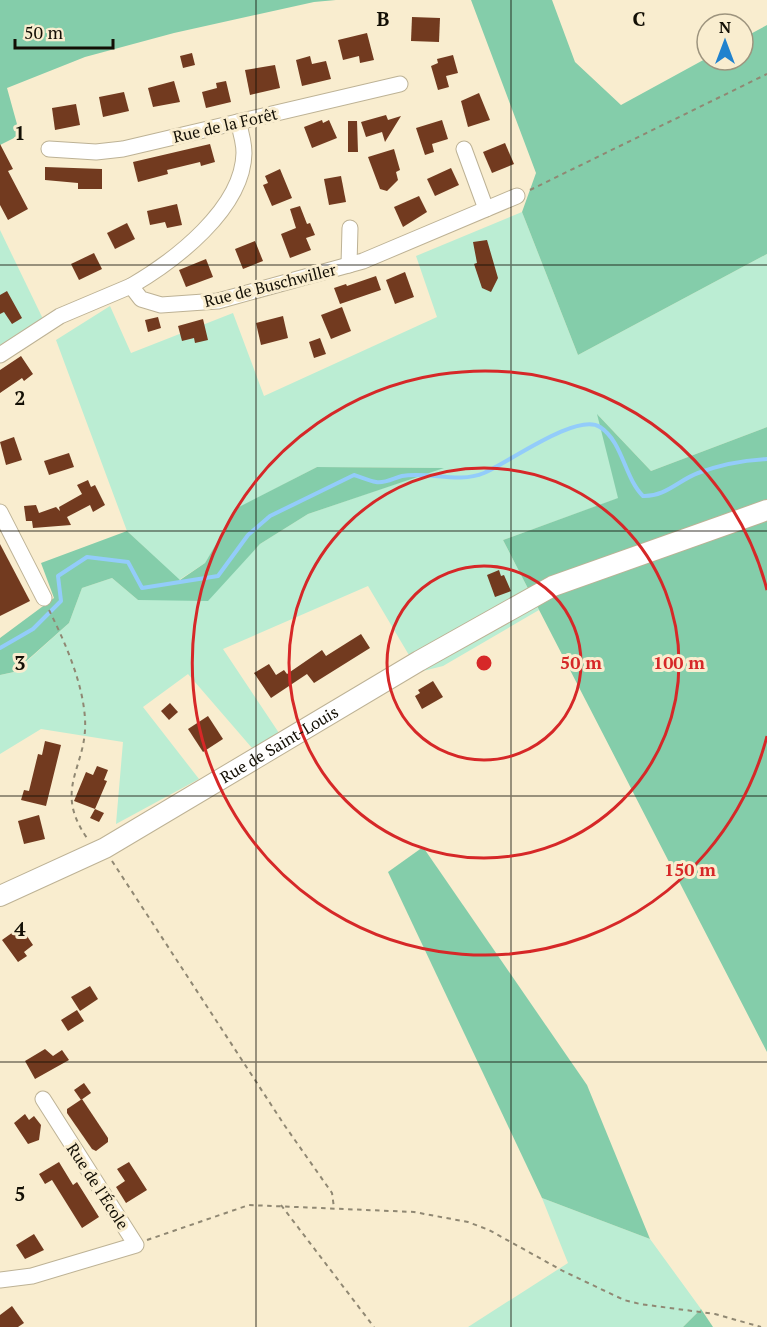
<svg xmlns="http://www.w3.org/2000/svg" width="767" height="1327" font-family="'PT Serif',serif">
<rect width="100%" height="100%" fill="#f9edcf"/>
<g fill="#bbedd3">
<path d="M 522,212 L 578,355 L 767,254 L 767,427 L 651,471 L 598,415 L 619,498 L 503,540 L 539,610 L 443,666 L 419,672 L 368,586 L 223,649 L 279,733 L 252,748 L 188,674 L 143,707 L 199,779 L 116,824 L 123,742 L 41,729 L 0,754 L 0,675 L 15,672 L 69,623 L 82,588 L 112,578 L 138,600 L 207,600 L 260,544 L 308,514 L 442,468 L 317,467 L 238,508 L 205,563 L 179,580 L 127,531 L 56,340 L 110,306 L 131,353 L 233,313 L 264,396 L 437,317 L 416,256 Z"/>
<path d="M 0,230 L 43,319 L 0,345 Z"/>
<path d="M 542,1198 L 650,1239 L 701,1309 L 683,1327 L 468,1327 L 568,1263 Z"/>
</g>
<g fill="#84cdaa">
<path d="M 0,0 L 336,0 L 314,2 L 174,33 L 85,57 L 7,88 L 20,135 L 0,145 Z"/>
<path d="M 471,0 L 552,0 L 575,62 L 621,105 L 707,58 L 743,60 L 743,38 L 767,25 L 767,254 L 578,355 L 522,212 L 536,173 Z"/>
<path d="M 597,414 L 651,471 L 767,427 L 767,1052 L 503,540 L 618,498 Z"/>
<path d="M 317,467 L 444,468 L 308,514 L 260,544 L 208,601 L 138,600 L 112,578 L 82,588 L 69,623 L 14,672 L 0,675 L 0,638 L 54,598 L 41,563 L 127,531 L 180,580 L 205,563 L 237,508 Z"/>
<path d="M 423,847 L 587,1085 L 650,1239 L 542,1198 L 388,872 Z"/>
<path d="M 701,1309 L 713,1327 L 683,1327 Z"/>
</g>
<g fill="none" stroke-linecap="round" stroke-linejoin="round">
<path stroke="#93ccfa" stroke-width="4" d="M 0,648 L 33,629 L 61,601 L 58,576 L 87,557 L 128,562 L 142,588 L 218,576 L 248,535 L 270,516 L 354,475 C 361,477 369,481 376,482 C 384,484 394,478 402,476 C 429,471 458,484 484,473 C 508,463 577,412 600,427 C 623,442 624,477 643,496 C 665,497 679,480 698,473 C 719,465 745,460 767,459"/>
</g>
<g fill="#723a1f">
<path d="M 412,17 L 440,18 L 439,42 L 411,41 Z"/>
<path d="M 367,33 L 374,60 L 360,63 L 359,56 L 343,60 L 338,40 Z"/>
<path d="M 192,53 L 195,65 L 183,68 L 180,56 Z"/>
<path d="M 453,55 L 458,73 L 446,76 L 449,87 L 438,90 L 431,66 L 438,63 L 437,59 Z"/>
<path d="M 310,56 L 312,64 L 326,61 L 331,79 L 302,86 L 296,60 Z"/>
<path d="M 275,65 L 280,88 L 250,95 L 245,70 Z"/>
<path d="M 174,81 L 180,102 L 153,107 L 148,88 Z"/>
<path d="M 226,81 L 231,102 L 206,108 L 202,92 L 217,88 L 216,83 Z"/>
<path d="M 124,92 L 129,111 L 103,117 L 99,97 Z"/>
<path d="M 479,93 L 490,120 L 468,127 L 461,101 Z"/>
<path d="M 76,104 L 80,125 L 55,130 L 52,108 Z"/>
<path d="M 386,115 L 388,120 L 401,116 L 385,142 L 382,132 L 366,137 L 361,122 Z"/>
<path d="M 322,120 L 323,123 L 329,120 L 337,138 L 312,148 L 304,127 Z"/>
<path d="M 442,120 L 448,139 L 432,144 L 434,152 L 425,155 L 416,128 Z"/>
<path d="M 348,121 L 357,121 L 358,152 L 348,152 Z"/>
<path d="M 505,143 L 514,164 L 492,173 L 483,152 Z"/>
<path d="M 0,144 L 13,169 L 8,171 L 28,209 L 8,220 L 0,205 Z"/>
<path d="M 210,144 L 215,162 L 201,166 L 200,162 L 167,170 L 168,174 L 138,182 L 133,162 Z"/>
<path d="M 394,149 L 400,170 L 396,172 L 398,180 L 387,191 L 380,189 L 368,157 Z"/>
<path d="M 45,167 L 102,169 L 102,189 L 78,189 L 78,183 L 45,180 Z"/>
<path d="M 451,168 L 459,185 L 435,196 L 427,179 Z"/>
<path d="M 280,169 L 292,198 L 272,206 L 263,185 L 268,183 L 265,176 Z"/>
<path d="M 341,176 L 346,202 L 329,205 L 324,179 Z"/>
<path d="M 419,196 L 427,212 L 403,227 L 394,207 Z"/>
<path d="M 177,204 L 182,225 L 167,228 L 165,222 L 150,225 L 147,211 Z"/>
<path d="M 300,206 L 307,224 L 310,223 L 315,235 L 306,238 L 311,250 L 290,258 L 281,234 L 296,228 L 290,209 Z"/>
<path d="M 127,223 L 135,239 L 115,249 L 107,233 Z"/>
<path d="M 487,240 L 498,278 L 491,292 L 482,288 L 474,264 L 477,263 L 473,242 Z"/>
<path d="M 255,241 L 263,261 L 243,269 L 235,249 Z"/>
<path d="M 94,253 L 102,269 L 79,280 L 71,264 Z"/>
<path d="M 206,259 L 213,277 L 186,287 L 179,270 Z"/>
<path d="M 405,272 L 414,297 L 395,304 L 386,280 Z"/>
<path d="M 376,276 L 381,290 L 340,304 L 334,288 L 346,284 L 347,286 Z"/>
<path d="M 7,291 L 22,318 L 12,324 L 4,312 L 0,314 L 0,295 Z"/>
<path d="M 342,307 L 351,331 L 331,339 L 321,315 Z"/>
<path d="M 283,316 L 288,338 L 261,345 L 256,323 Z"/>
<path d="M 158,317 L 161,328 L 148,332 L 145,320 Z"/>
<path d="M 203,319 L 208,340 L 195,343 L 194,338 L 182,341 L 178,326 Z"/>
<path d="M 320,338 L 326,354 L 314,358 L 309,342 Z"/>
<path d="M 21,356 L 33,374 L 24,381 L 22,378 L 0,393 L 0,370 Z"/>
<path d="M 14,437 L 22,460 L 6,465 L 0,442 Z"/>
<path d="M 69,453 L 74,467 L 49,475 L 44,461 Z"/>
<path d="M 88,480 L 91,487 L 95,485 L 105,505 L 93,512 L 90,505 L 67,517 L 71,525 L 33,528 L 32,521 L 26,521 L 24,506 L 36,505 L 39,513 L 56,507 L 60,511 L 59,507 L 82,494 L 77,485 Z"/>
<path d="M 0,544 L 30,601 L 0,616 Z"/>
<path d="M 499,570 L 501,576 L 504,575 L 511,591 L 495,597 L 487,575 Z"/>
<path d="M 361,634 L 370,648 L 314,683 L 307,674 L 271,698 L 254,673 L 269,664 L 276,675 L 284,670 L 287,674 L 322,650 L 326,656 Z"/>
<path d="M 433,681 L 443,697 L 422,709 L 415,696 L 420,693 L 418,690 Z"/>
<path d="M 170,703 L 178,712 L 169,720 L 161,711 Z"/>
<path d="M 208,716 L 223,739 L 203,752 L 188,729 Z"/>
<path d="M 45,741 L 61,745 L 46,806 L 21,800 L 24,790 L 29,791 L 38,754 L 42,755 Z"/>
<path d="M 97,766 L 108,770 L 104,780 L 107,781 L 95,809 L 104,813 L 99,822 L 90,818 L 95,809 L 74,801 L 86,772 L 93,775 Z"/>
<path d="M 39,815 L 45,839 L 24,844 L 18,821 Z"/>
<path d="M 16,930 L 18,933 L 23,930 L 33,945 L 24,952 L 27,956 L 18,962 L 2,940 Z"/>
<path d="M 90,986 L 98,999 L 80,1011 L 71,997 Z"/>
<path d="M 77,1010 L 84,1021 L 68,1031 L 61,1020 Z"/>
<path d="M 45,1049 L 53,1056 L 62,1050 L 69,1060 L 35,1079 L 25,1061 Z"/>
<path d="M 84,1083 L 91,1093 L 81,1100 L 74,1090 Z"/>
<path d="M 82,1099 L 108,1138 L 108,1142 L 96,1151 L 92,1149 L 67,1113 L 67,1109 Z"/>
<path d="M 25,1114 L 29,1120 L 34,1116 L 41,1125 L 39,1140 L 28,1144 L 14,1123 Z"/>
<path d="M 59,1162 L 73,1185 L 77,1182 L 99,1217 L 82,1228 L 52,1180 L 45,1184 L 39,1174 Z"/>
<path d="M 129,1162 L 147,1190 L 126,1203 L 116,1187 L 125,1181 L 117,1169 Z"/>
<path d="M 34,1234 L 44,1250 L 25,1259 L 16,1245 Z"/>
<path d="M 12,1306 L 24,1323 L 18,1327 L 0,1327 L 0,1315 Z"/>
</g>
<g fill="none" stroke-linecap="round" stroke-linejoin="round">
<g stroke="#bdb295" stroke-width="17">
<g id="minor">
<path d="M 49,149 L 96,152 L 123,149 L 400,84"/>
<path d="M 464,149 L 486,209"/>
<path d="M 349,265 L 350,228"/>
<path d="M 131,286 C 174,261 243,209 244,153 C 244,143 241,132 238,122"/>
<path d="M 0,355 L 60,316 L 131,286 L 141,299 L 161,305 L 218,301 L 363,261 L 517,196"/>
<path d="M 0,512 L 44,598"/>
<path d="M 0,1280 L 32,1276 L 136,1245 L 43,1099"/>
</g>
</g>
<g stroke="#bdb295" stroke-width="22">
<g id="tertiary">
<path id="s1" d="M 0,896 L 105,848 L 419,661 L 553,586 L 767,510"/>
</g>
</g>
<g stroke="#908873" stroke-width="2" stroke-dasharray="4.5 4.5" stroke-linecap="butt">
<path d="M 530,190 L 767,74"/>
<path d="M 49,610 C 65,642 83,683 85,719 C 88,767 52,788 87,838"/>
<path d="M 112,861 L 285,1126 L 332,1193 L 334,1208"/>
<path d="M 281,1205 L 374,1327"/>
<path d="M 147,1240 L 249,1205 L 414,1212 L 468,1222 L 489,1230 L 563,1271 L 624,1300 L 640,1304 L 715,1314 L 761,1327"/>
</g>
<use href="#minor" stroke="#fff" stroke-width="15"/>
<use href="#tertiary" stroke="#fff" stroke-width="20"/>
</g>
<path fill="none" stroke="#130f05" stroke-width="1.5" stroke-opacity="0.55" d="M 256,0 L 256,1327M 511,0 L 511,1327M 0,265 L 767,265M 0,531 L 767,531M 0,796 L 767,796M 0,1062 L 767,1062"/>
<g fill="none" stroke="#d62828" stroke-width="3">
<circle cx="484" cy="663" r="97"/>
<circle cx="484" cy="663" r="195"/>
<path d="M767 736A292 292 0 1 1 767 590"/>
</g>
<g text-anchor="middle" stroke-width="6" stroke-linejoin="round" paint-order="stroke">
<g font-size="16" fill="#130f05" stroke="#f9edcf">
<text transform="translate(225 125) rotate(-13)" y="6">Rue de la Forêt</text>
<text transform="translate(270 285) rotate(-14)" y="6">Rue de Buschwiller</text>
<text dy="6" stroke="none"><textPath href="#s1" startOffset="318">Rue de Saint-Louis</textPath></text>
<text transform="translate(98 1186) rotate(57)" y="6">Rue de l'École</text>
</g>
</g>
<g font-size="20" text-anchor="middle" font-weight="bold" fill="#130f05" stroke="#f9edcf" stroke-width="6" stroke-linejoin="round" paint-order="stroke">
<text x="383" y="26">B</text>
<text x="639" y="26">C</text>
<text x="20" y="140">1</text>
<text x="20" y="405">2</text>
<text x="20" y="670">3</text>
<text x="20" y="936">4</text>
<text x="20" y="1201">5</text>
</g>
<circle cx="484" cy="663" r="9" fill="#d62828" stroke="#f9edcf" stroke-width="3"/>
<g font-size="18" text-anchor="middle" font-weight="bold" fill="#d62828" stroke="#f9edcf" stroke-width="6" stroke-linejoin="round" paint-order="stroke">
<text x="581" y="669">50 m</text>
<text x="679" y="669">100 m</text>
<text x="690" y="876">150 m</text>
</g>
<g transform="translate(725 42)"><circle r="28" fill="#f9edcf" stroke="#9d947e" stroke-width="1.5"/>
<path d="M0-4.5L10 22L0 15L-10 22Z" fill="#2082ce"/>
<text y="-9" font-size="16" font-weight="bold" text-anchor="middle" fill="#130f05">N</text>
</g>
<path d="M15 39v9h98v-9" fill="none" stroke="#130f05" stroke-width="3"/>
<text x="24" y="39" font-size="18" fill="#130f05" stroke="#f9edcf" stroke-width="4.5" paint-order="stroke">50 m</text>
</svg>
